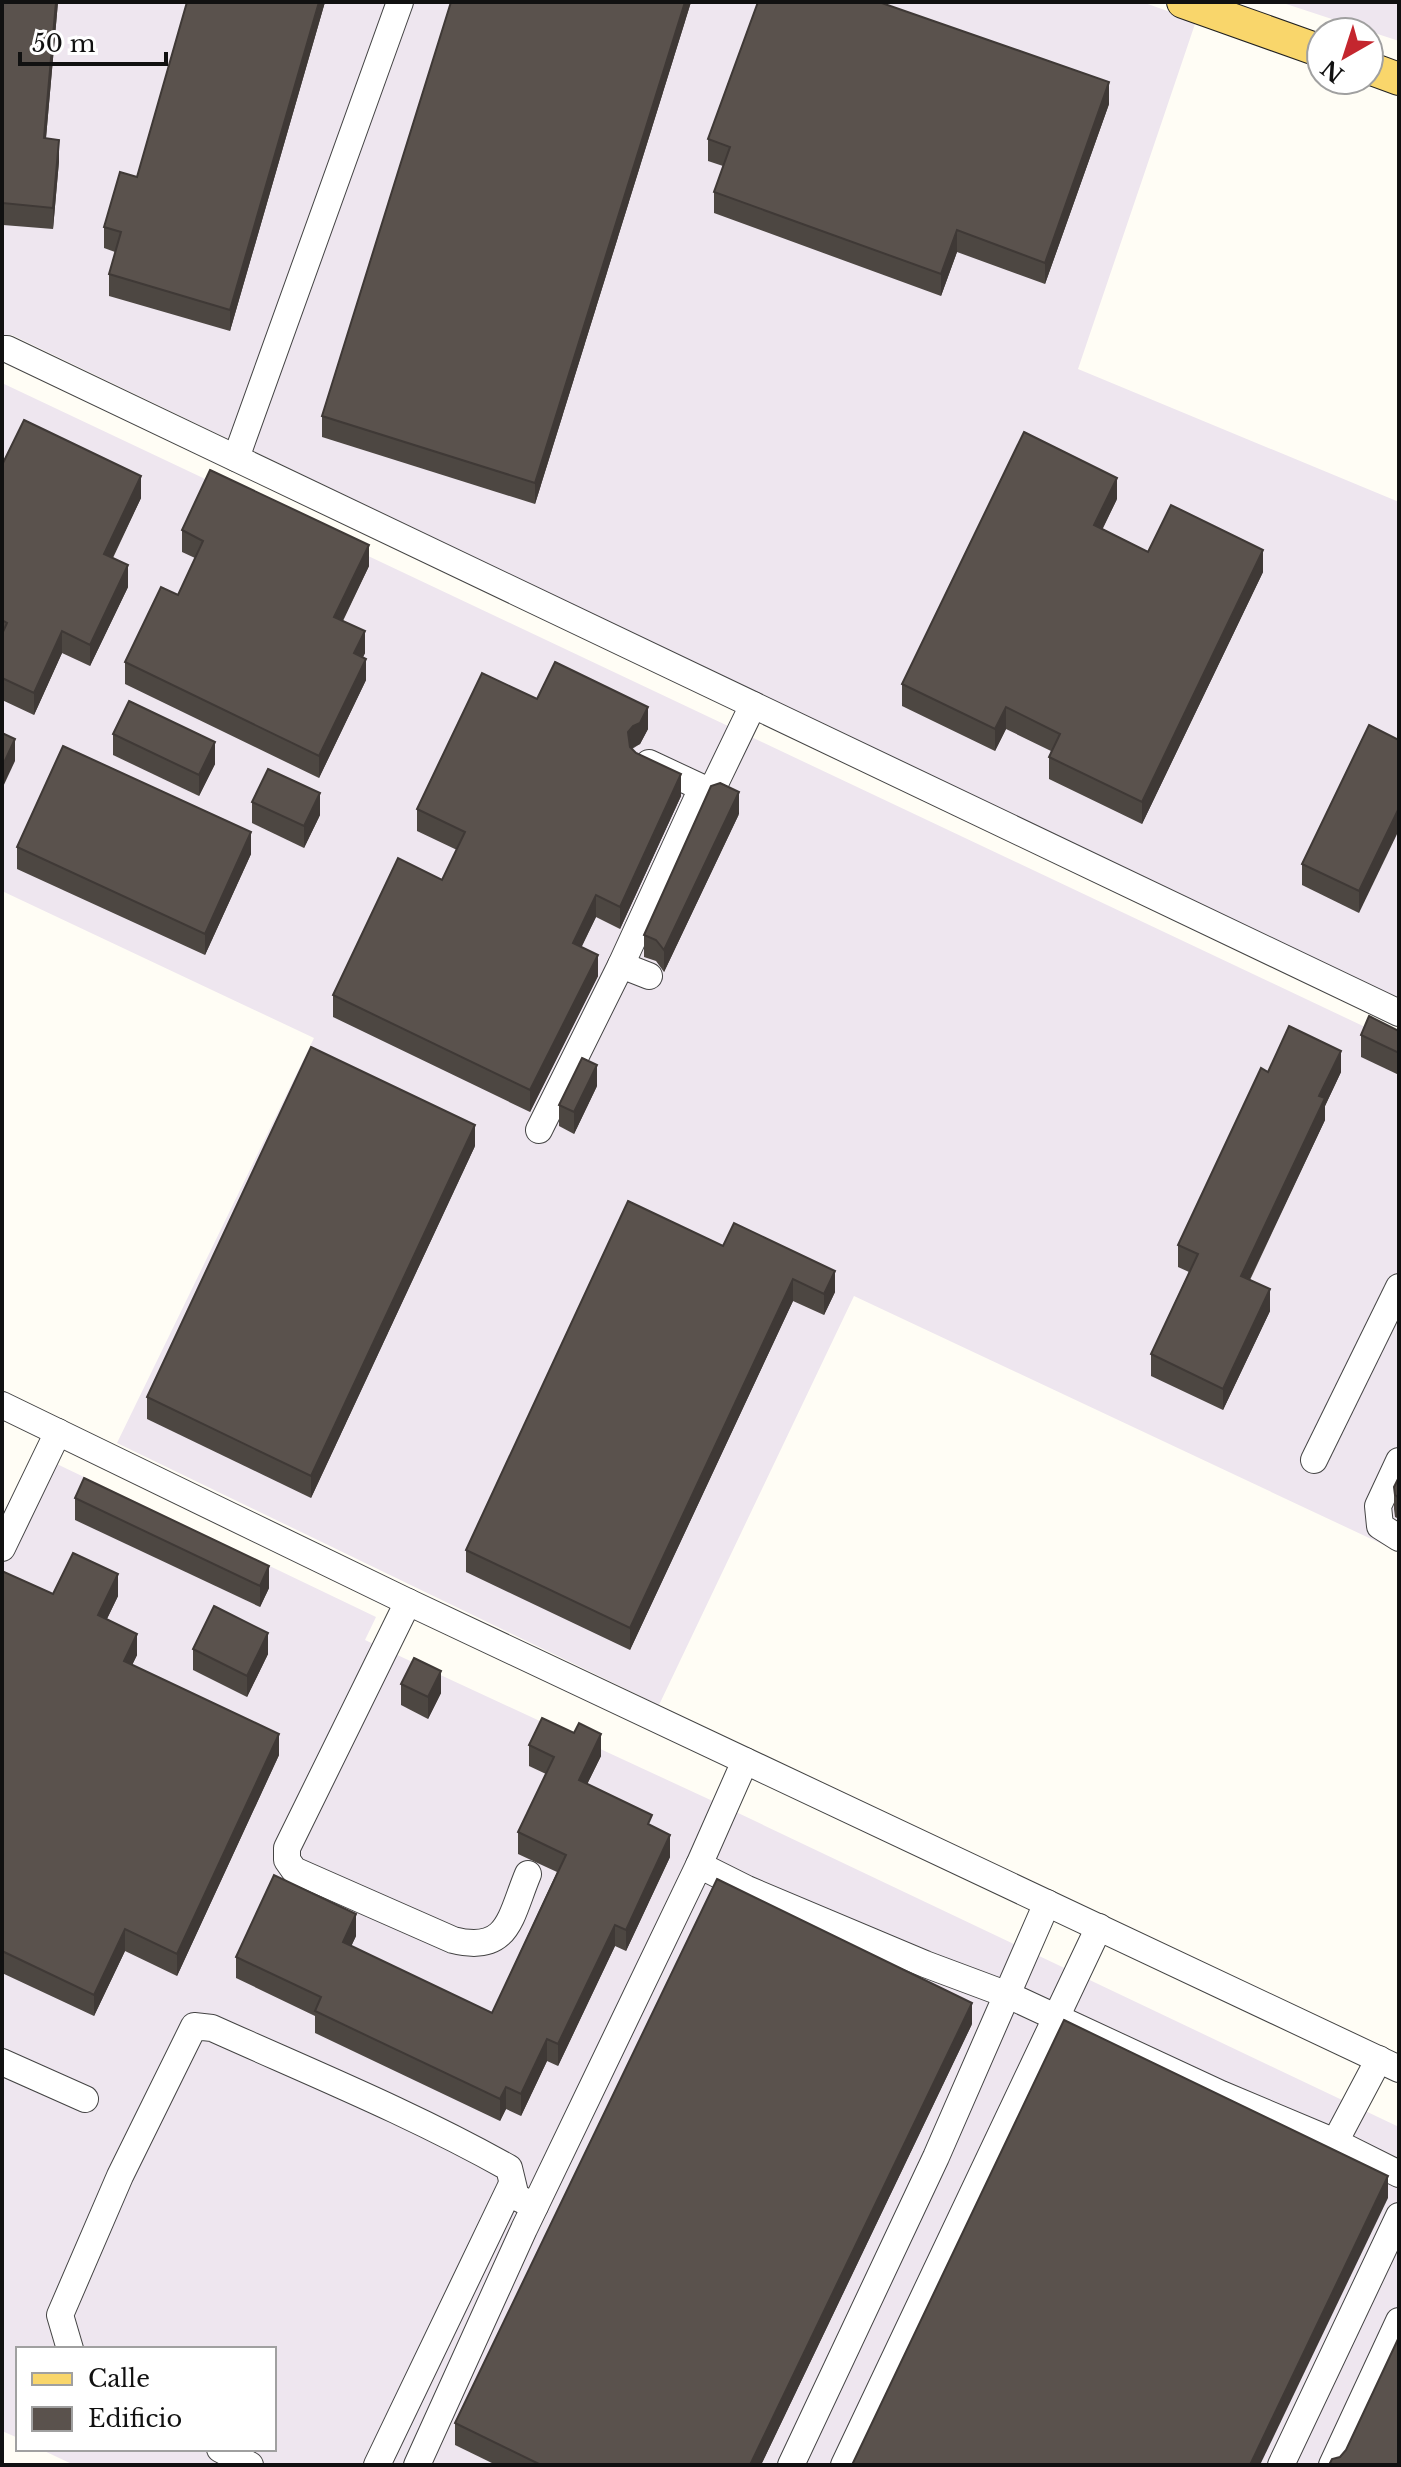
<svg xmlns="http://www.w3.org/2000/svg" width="1401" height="2467" font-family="'Libre Baskerville',serif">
<rect width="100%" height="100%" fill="#fffdf5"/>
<g fill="#eee6ef">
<path d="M 2,2 L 1142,2 L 1196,21 L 1078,369 L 1399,502 L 1399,1001 L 12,335 L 2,336 Z"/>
<path d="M 1280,2 L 1399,2 L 1399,41 Z"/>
<path d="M 2,383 L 1399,1043 L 1399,1552 L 854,1296 L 659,1705 L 117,1443 L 314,1038 L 2,891 Z"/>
<path d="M 36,1454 L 376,1617 L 365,1640 L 717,1803 L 1399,2127 L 1399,2465 L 74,2465 L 40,2449 L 274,2449 L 274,2349 L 18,2349 L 18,2438 L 2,2431 L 2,1523 Z"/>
</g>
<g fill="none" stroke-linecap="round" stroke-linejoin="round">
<g stroke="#444" stroke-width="28">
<g id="minor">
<path d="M 2,349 L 7,349 L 1399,1013"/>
<path d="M 236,458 L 400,2"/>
<path d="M 649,763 L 711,792 L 753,705"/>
<path d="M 621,965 L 649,976"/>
<path d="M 539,1130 L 621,965 L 702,788"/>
<path d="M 2,1405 L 408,1602 L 1399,2069"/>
<path d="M 1314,1460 L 1399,1287"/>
<path d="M 1399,1461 L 1378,1506 L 1380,1526 L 1399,1538"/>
<path d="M 2,1548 L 58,1432"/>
<path d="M 408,1602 L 287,1848 L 287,1860 L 294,1870 L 453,1940 C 509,1954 510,1917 528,1874"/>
<path d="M 699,1865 L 745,1761"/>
<path d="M 2,2062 L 85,2099"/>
<path d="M 1335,2142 L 1399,2174"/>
<path d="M 70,2349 L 60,2315 L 120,2176 L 194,2026 L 212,2028 C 312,2073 413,2114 509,2168 L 516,2197 L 535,2206"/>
<path d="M 220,2449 L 250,2465"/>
<path d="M 377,2465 L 512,2184"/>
<path d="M 417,2465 L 524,2229 L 699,1865 L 747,1889 L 925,1964 L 1008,1995 L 1221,2094 L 1335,2142 L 1379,2059"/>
<path d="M 791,2465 L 936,2157 L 1047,1903"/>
<path d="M 844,2465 L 1099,1927"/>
<path d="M 1281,2465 L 1399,2216"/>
<path d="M 1332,2465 L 1399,2321"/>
</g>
</g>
<g stroke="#222" stroke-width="34">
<g id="major">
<path d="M 1183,2 L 1321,51"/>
<path d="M 1369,68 L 1399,79"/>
</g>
</g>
<use href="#minor" stroke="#fff" stroke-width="26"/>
<use href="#major" stroke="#f9d66b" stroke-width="32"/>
</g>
<g fill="#4d4742">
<path d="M 2,2 L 58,2 L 46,138 L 59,161 L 53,229 L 3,225 Z"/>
<path d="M 325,2 L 230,331 L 109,296 L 109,274 L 115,252 L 104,248 L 104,227 L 137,177 Z"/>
<path d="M 451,2 L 691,2 L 535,504 L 322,437 L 322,416 Z"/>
<path d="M 1109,104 L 1045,284 L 957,252 L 941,296 L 714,213 L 714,192 L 723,166 L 708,161 L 708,139 Z"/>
<path d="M 2,465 L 141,498 L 113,558 L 128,587 L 90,666 L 62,653 L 34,715 L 2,700 Z"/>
<path d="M 1117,499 L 1102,529 L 1148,552 L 1263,572 L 1142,824 L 1049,779 L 1049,757 L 1051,751 L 1006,729 L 995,751 L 902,706 L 902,684 Z"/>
<path d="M 182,530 L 369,566 L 343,621 L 365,653 L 363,657 L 366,680 L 319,778 L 125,684 L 125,662 L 178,595 L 195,558 L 182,552 Z"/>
<path d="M 537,699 L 648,729 L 640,744 L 632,749 L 681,796 L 620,929 L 596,917 L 581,947 L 598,976 L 530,1112 L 333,1017 L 333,995 L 442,880 L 457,850 L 417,831 L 417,809 Z"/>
<path d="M 1369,725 L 1359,913 L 1302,885 L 1302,864 Z"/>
<path d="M 113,734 L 215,764 L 199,796 L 113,755 Z"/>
<path d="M 252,802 L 320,815 L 304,848 L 252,823 Z"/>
<path d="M 739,814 L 664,972 L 656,961 L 644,957 L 644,935 Z"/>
<path d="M 17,847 L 251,854 L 205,955 L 17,869 Z"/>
<path d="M 1399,1031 L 1399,1075 L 1361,1057 L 1361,1035 Z"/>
<path d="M 1268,1072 L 1341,1072 L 1325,1106 L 1325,1120 L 1250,1280 L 1270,1311 L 1223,1410 L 1151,1376 L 1151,1354 L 1189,1272 L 1178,1267 L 1178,1245 Z"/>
<path d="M 597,1086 L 574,1134 L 559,1126 L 559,1105 Z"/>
<path d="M 475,1146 L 311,1498 L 147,1419 L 147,1397 Z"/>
<path d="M 723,1246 L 835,1292 L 824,1315 L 793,1301 L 630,1650 L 466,1572 L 466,1550 Z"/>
<path d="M 1399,1477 L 1399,1519 L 1395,1517 L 1394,1509 L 1394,1487 Z"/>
<path d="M 75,1498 L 269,1588 L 260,1607 L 75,1520 Z"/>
<path d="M 2,1571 L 53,1594 L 118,1596 L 107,1619 L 137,1655 L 132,1665 L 279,1755 L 177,1976 L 125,1951 L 94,2016 L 2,1973 Z"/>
<path d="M 193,1649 L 268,1654 L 247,1697 L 193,1670 Z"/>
<path d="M 401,1684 L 441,1693 L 428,1719 L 401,1705 Z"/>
<path d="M 529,1745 L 601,1756 L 587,1784 L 652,1826 L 670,1857 L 626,1951 L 615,1946 L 558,2066 L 547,2061 L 521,2116 L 506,2109 L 500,2121 L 315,2033 L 315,2016 L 236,1978 L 236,1957 L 356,1936 L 351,1946 L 492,2013 L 557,1872 L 518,1854 L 518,1832 L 546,1774 L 529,1766 Z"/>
<path d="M 972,2024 L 761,2465 L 496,2465 L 455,2445 L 455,2423 Z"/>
</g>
<g fill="#3f3936">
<path d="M 56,2 L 58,2 L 44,160 L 44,138 Z"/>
<path d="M 319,2 L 325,2 L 230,331 L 230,310 Z"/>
<path d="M 685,2 L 691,2 L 535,504 L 535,483 Z"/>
<path d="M 1109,82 L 1109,104 L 1045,284 L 1045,263 Z"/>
<path d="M 59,140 L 59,161 L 53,229 L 53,208 Z"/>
<path d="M 957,230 L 957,252 L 941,296 L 941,274 Z"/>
<path d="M 141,476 L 141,498 L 104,575 L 104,554 Z"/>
<path d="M 1117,478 L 1117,499 L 1094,547 L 1094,525 Z"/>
<path d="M 369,545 L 369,566 L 334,638 L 334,617 Z"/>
<path d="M 1263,550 L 1263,572 L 1142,824 L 1142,802 Z"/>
<path d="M 128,565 L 128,587 L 90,666 L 90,645 Z"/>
<path d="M 62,631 L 62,653 L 34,715 L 34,693 Z"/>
<path d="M 365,631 L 365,653 L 354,674 L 354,653 Z"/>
<path d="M 366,659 L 366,680 L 319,778 L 319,756 Z"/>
<path d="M 648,707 L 648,729 L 640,744 L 633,747 L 628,754 L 628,732 Z"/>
<path d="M 1006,707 L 1006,729 L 995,751 L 995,729 Z"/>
<path d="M 15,739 L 15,761 L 2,789 L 2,767 Z"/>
<path d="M 215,742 L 215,764 L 199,796 L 199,775 Z"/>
<path d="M 681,774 L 681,796 L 620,929 L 620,907 Z"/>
<path d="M 739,792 L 739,814 L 664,972 L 664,950 Z"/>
<path d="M 320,793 L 320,815 L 304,848 L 304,826 Z"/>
<path d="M 1399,808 L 1399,830 L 1359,913 L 1359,891 Z"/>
<path d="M 251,832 L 251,854 L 205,955 L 205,934 Z"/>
<path d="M 596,895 L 596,917 L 573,965 L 573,943 Z"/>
<path d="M 598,955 L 598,976 L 530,1112 L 530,1090 Z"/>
<path d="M 1341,1051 L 1341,1072 L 1325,1106 L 1325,1120 L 1241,1297 L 1241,1276 L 1319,1096 Z"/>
<path d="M 597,1065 L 597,1086 L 574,1134 L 574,1112 Z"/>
<path d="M 475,1125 L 475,1146 L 311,1498 L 311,1476 Z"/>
<path d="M 835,1271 L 835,1292 L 824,1315 L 824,1294 Z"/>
<path d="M 793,1279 L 793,1301 L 630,1650 L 630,1628 Z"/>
<path d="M 1270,1289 L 1270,1311 L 1223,1410 L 1223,1389 Z"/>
<path d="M 269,1566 L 269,1588 L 260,1607 L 260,1586 Z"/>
<path d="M 118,1574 L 118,1596 L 98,1637 L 98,1615 Z"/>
<path d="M 268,1633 L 268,1654 L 247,1697 L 247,1676 Z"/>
<path d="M 137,1634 L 137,1655 L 124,1682 L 124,1661 Z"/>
<path d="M 441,1671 L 441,1693 L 428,1719 L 428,1697 Z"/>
<path d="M 279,1734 L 279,1755 L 177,1976 L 177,1954 Z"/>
<path d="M 601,1734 L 601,1756 L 579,1801 L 579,1780 Z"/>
<path d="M 670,1835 L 670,1857 L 626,1951 L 626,1930 Z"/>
<path d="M 356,1914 L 356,1936 L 343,1964 L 343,1942 Z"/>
<path d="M 615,1925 L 615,1946 L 558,2066 L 558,2044 Z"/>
<path d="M 125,1929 L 125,1951 L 94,2016 L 94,1995 Z"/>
<path d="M 972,2003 L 972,2024 L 761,2465 L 750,2465 Z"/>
<path d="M 547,2039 L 547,2061 L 521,2116 L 521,2094 Z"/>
<path d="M 506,2087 L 506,2109 L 500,2121 L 500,2099 Z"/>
<path d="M 1388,2176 L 1388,2198 L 1260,2465 L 1250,2465 Z"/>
</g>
<g fill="#5a524d" stroke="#3f3936" stroke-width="2">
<path d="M 2,2 L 56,2 L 44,138 L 59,140 L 53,208 L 3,203 L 2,209 Z"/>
<path d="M 187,2 L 319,2 L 230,310 L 109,274 L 121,232 L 104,227 L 120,172 L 137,177 Z"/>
<path d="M 451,2 L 685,2 L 535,483 L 322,416 Z"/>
<path d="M 758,2 L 879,2 L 1109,82 L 1045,263 L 957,230 L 941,274 L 714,192 L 730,147 L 708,139 Z"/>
<path d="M 24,420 L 141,476 L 104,554 L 128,565 L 90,645 L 62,631 L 34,693 L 2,678 L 2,634 L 7,623 L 2,620 L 2,465 Z"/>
<path d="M 1024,432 L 1117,478 L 1094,525 L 1148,552 L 1171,505 L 1263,550 L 1142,802 L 1049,757 L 1060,734 L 1006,707 L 995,729 L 902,684 Z"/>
<path d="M 210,470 L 369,545 L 334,617 L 365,631 L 354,653 L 366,659 L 319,756 L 125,662 L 161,587 L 178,595 L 203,541 L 182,530 Z"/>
<path d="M 555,662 L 648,707 L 640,723 L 633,726 L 628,732 L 630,747 L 636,753 L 681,774 L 620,907 L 596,895 L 573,943 L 598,955 L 530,1090 L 333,995 L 398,858 L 442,880 L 465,832 L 417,809 L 482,673 L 537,699 Z"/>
<path d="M 129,701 L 215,742 L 199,775 L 113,734 Z"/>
<path d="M 1369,725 L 1399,740 L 1399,808 L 1359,891 L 1302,864 Z"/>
<path d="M 2,733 L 15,739 L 2,767 Z"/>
<path d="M 63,746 L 251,832 L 205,934 L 17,847 Z"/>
<path d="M 268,769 L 320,793 L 304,826 L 252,802 Z"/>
<path d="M 720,783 L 739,792 L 664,950 L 656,940 L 644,935 L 711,786 Z"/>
<path d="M 1369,1016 L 1399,1031 L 1399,1053 L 1361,1035 Z"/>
<path d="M 1289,1026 L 1341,1051 L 1319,1096 L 1325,1098 L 1241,1276 L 1270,1289 L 1223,1389 L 1151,1354 L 1198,1254 L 1178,1245 L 1261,1068 L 1268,1072 Z"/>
<path d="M 311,1047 L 475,1125 L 311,1476 L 147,1397 Z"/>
<path d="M 582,1058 L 597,1065 L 574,1112 L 559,1105 Z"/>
<path d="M 628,1201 L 723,1246 L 734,1223 L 835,1271 L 824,1294 L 793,1279 L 630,1628 L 466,1550 Z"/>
<path d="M 1399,1477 L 1399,1498 L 1395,1495 L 1394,1487 Z"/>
<path d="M 84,1478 L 269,1566 L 260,1586 L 75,1498 Z"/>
<path d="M 73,1553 L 118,1574 L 98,1615 L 137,1634 L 124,1661 L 279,1734 L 177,1954 L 125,1929 L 94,1995 L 2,1951 L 2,1571 L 53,1594 Z"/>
<path d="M 214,1606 L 268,1633 L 247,1676 L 193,1649 Z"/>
<path d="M 414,1658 L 441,1671 L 428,1697 L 401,1684 Z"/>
<path d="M 542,1718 L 574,1733 L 579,1723 L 601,1734 L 579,1780 L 652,1815 L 648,1824 L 670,1835 L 626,1930 L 615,1925 L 558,2044 L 547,2039 L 521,2094 L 506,2087 L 500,2099 L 315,2011 L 321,1997 L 236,1957 L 274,1875 L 356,1914 L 343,1942 L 492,2013 L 566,1855 L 518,1832 L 554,1757 L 529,1745 Z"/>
<path d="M 717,1879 L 972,2003 L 750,2465 L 541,2465 L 455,2423 Z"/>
<path d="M 1064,2020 L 1388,2176 L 1250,2465 L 852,2465 Z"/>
<path d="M 1399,2337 L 1399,2465 L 1329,2465 L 1332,2459 L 1340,2457 L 1346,2450 Z"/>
</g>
<rect width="1401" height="2467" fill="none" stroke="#111111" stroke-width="8"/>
<rect x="16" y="2347" width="260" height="104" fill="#ffffff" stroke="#a0a0a0" stroke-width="2"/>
<rect x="32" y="2373" width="40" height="12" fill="#f9d66b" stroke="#a0a0a0" stroke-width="2"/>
<text x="88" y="2387" font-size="24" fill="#111111">Calle</text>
<rect x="32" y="2407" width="40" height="24" fill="#5a524d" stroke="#a0a0a0" stroke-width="2"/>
<text x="88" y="2427" font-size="24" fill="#111111">Edificio</text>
<g transform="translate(1345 56) rotate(219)"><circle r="38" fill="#ffffff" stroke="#a0a0a0" stroke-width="2"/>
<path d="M0-6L14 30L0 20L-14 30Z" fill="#c4262e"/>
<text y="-12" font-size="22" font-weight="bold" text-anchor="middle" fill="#111111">N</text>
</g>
<path d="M20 52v12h146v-12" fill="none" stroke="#111111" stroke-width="4"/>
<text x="32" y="52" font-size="24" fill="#111111" stroke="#ffffff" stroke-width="6" paint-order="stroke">50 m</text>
</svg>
